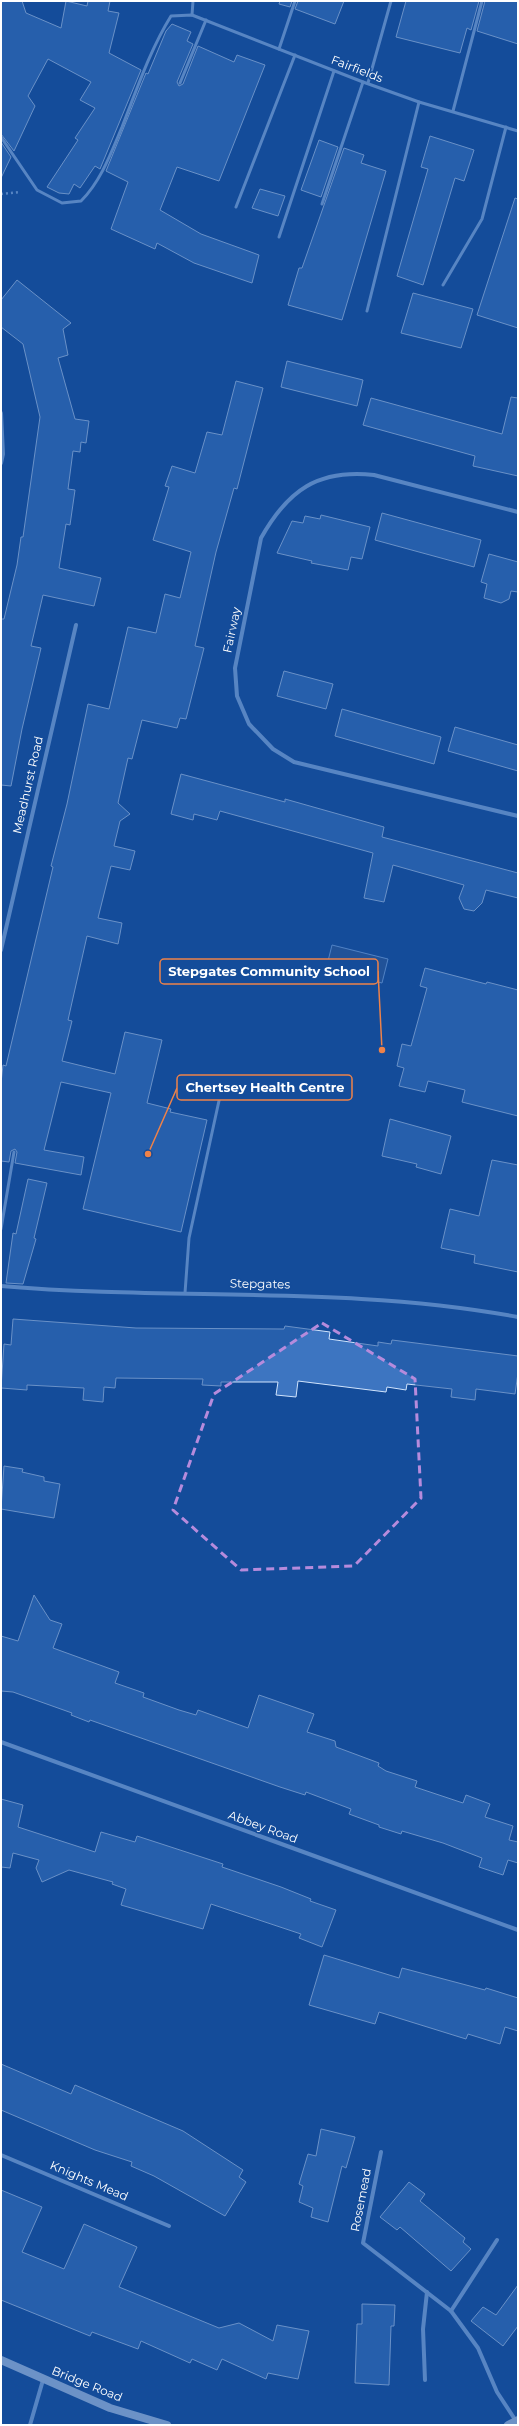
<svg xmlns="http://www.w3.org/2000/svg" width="519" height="2426" font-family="Montserrat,sans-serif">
<rect width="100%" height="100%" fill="#144c9a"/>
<path fill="#325a94" stroke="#9bc3f6" d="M 332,945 L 388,959 L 382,983 L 326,969 Z"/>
<g fill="#3d75c1" stroke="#d1e4fd">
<path d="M 1,1 L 22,1 L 26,13 L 61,28 L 66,1 L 87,6 L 88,1 L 110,1 L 108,11 L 119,13 L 109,53 L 141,70 L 100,169 L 95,166 L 80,188 L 74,184 L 69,194 L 59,193 L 47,187 L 78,140 L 75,138 L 95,108 L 80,100 L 91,82 L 48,59 L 28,96 L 35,106 L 14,151 L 1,134 Z"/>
<path d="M 280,1 L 292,1 L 290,7 L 279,4 Z"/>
<path d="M 298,1 L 344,1 L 335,24 L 295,9 Z"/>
<path d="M 406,1 L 479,1 L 471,30 L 467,28 L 460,53 L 396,37 Z"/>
<path d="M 485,1 L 518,1 L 518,44 L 477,31 Z"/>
<path d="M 172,24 L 191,32 L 187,41 L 193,44 L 177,82 L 179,86 L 183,84 L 198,46 L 234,62 L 237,55 L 265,65 L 219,181 L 177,167 L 160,210 L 201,234 L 259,255 L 252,283 L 194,263 L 157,243 L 155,249 L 111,229 L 128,182 L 106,171 L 146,73 L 148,74 L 166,31 Z"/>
<path d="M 430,136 L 474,150 L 464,181 L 455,178 L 423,285 L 397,276 L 428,169 L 421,167 Z"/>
<path d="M 319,140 L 338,147 L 321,197 L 301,190 Z"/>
<path d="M 1,142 L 11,157 L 1,178 Z"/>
<path d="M 344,148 L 364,155 L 361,163 L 386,171 L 342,320 L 288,305 L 299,268 L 302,268 Z"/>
<path d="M 260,189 L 285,196 L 278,216 L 252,208 Z"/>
<path d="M 515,198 L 518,199 L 518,328 L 477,315 Z"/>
<path d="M 17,280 L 71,323 L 63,329 L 68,355 L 58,358 L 75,419 L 89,421 L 86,443 L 81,442 L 80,452 L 73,451 L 68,489 L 75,490 L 70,525 L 66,524 L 59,568 L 101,578 L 94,606 L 43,595 L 31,646 L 41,648 L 22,729 L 11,786 L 1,785 L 1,619 L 4,619 L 17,565 L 21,537 L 23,537 L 40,417 L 23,344 L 1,327 L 1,300 Z"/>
<path d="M 413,293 L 473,309 L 461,348 L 401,333 Z"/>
<path d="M 287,361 L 363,380 L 357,406 L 281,387 Z"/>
<path d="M 236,381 L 263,388 L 237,489 L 234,488 L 216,552 L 195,646 L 204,648 L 186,719 L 180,718 L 177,728 L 142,720 L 132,759 L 128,758 L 118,803 L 130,814 L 120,821 L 114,846 L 135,851 L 130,870 L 111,866 L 98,918 L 122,923 L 120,934 L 118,944 L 87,936 L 68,1020 L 72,1021 L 62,1061 L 115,1074 L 125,1032 L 162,1040 L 147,1103 L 171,1109 L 170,1112 L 207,1120 L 181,1232 L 83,1209 L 111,1093 L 61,1082 L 44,1150 L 84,1157 L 81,1175 L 15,1163 L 17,1152 L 15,1149 L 11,1151 L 9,1162 L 1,1161 L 1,1083 L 3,1065 L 6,1066 L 53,867 L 51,866 L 67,804 L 88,704 L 109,709 L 128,627 L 156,633 L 165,594 L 180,598 L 191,552 L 153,540 L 169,487 L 165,486 L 172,466 L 195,473 L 207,432 L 222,435 Z"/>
<path d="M 511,397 L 518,398 L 518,476 L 473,466 L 475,456 L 363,425 L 371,398 L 502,434 Z"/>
<path d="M 382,513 L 481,540 L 474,567 L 375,540 Z"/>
<path d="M 321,515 L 370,527 L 362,559 L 351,557 L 348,570 L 311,563 L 312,561 L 277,553 L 292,521 L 303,523 L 305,516 L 320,519 Z"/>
<path d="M 489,554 L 518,562 L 518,592 L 511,591 L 509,599 L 501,603 L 484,598 L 487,584 L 481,582 Z"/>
<path d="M 284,671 L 333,684 L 326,709 L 277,696 Z"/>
<path d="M 342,709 L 441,737 L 434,764 L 335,736 Z"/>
<path d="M 455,727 L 518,745 L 518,771 L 448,751 Z"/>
<path d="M 181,774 L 285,802 L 285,799 L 384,827 L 382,837 L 518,873 L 518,898 L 486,890 L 482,903 L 474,911 L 464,909 L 459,898 L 464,885 L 393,865 L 384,902 L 364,898 L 373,853 L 220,811 L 217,820 L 194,814 L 193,820 L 171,814 Z"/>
<path d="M 425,968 L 486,984 L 487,982 L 518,990 L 518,1116 L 462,1102 L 465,1090 L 428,1081 L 425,1092 L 399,1086 L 404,1068 L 397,1066 L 402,1044 L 411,1046 L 427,988 L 420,986 Z"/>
<path d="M 390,1119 L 451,1136 L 441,1174 L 416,1167 L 417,1164 L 382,1156 Z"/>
<path d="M 492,1160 L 518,1165 L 518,1272 L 474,1263 L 475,1255 L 441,1248 L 450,1209 L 479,1216 Z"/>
<path d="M 28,1179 L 47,1183 L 34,1238 L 36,1239 L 23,1284 L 6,1283 L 13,1233 L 16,1234 Z"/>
<path d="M 13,1319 L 136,1328 L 284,1329 L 285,1326 L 330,1332 L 329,1339 L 378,1346 L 378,1342 L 391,1344 L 392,1340 L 518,1356 L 518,1373 L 515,1394 L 476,1389 L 475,1400 L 451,1397 L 452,1389 L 407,1384 L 406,1390 L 387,1387 L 386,1392 L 298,1381 L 296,1397 L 276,1395 L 278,1382 L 221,1382 L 221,1386 L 202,1385 L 203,1379 L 116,1378 L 115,1388 L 104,1387 L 103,1402 L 83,1400 L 84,1388 L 27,1385 L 27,1390 L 1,1388 L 4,1344 L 11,1345 Z"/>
<path d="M 4,1466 L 23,1469 L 22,1472 L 44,1477 L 44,1481 L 60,1484 L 54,1518 L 1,1509 Z"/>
<path d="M 34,1595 L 50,1620 L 62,1624 L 53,1648 L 119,1672 L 115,1683 L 144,1693 L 143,1697 L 179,1710 L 196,1715 L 198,1710 L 248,1728 L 259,1695 L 314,1714 L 307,1732 L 335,1741 L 336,1747 L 379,1763 L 378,1766 L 386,1771 L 417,1781 L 415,1787 L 463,1803 L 466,1795 L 490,1804 L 485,1817 L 513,1826 L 509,1840 L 518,1842 L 518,1863 L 508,1860 L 503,1875 L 479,1867 L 482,1858 L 443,1843 L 402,1831 L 401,1834 L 379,1827 L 379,1825 L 349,1814 L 351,1809 L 306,1792 L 305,1795 L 280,1787 L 90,1720 L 89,1722 L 71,1715 L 72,1713 L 13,1692 L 1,1691 L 1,1636 L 18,1641 Z"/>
<path d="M 1,1799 L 23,1805 L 18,1827 L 95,1852 L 101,1832 L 135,1842 L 137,1836 L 223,1864 L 222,1867 L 281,1887 L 311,1899 L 310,1901 L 336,1910 L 322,1947 L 299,1938 L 301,1934 L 211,1904 L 203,1929 L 121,1905 L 126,1889 L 112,1884 L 113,1882 L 69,1870 L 42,1882 L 36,1868 L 39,1860 L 13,1853 L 10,1868 L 1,1867 Z"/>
<path d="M 324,1955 L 399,1978 L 402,1968 L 485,1990 L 486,1988 L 518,1998 L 518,2031 L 505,2027 L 500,2044 L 468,2034 L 466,2039 L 379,2012 L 375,2024 L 309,2005 Z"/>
<path d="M 1,2064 L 71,2094 L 75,2085 L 183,2131 L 243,2170 L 239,2177 L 246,2182 L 225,2216 L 154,2176 L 131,2166 L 132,2162 L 95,2150 L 1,2110 Z"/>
<path d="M 321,2129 L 355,2137 L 346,2168 L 342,2166 L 328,2222 L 311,2217 L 313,2208 L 299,2202 L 303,2186 L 299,2184 L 308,2154 L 316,2156 Z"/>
<path d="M 409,2182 L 425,2194 L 420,2201 L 465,2238 L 463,2242 L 471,2249 L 451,2271 L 400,2227 L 397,2230 L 380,2217 Z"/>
<path d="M 1,2190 L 42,2207 L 22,2252 L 64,2269 L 84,2224 L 137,2247 L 119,2287 L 219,2328 L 239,2323 L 273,2341 L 277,2325 L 309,2331 L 298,2379 L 268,2373 L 266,2379 L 222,2359 L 217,2370 L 192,2359 L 190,2363 L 141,2341 L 138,2349 L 92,2332 L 90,2336 L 1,2300 Z"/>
<path d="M 518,2285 L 518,2326 L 503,2346 L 471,2321 L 483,2307 L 496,2315 Z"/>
<path d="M 362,2304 L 395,2305 L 394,2326 L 391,2326 L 389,2385 L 355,2383 L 357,2324 L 362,2324 Z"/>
</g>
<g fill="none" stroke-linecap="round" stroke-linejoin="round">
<path stroke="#a9c9f3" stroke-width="2.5" stroke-dasharray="2 3" stroke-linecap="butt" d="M 1,194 L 20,192"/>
<g stroke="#a9c9f3" stroke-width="3">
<path d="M 192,15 L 193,1"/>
<path d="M 279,49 L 295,1"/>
<path d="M 180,83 L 206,20"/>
<path d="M 368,83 L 391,1"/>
<path d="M 453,111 L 482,1"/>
<path d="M 1,137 L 37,190 L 62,203 L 81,201 C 101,181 111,153 122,127 C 137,89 150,50 171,16 L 192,15 L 363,82 L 419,102 L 518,131"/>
<path d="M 322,204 L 363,82"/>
<path d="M 236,207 L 295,55"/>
<path d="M 279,237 L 334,71"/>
<path d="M 443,285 L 482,219 L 506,127"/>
<path d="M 367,311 L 419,102"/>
<path d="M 1,1229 L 14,1152"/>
<path d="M 185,1293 L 189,1238 L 222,1087"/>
</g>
<g stroke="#a9c9f3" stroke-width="4">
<path d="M 1,413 L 3,454 L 1,463"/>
<path d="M 518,512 L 374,475 C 318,469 288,490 261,538 L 235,668 L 237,696 L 249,724 L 273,749 L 294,762 L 518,816"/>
<path d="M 1,950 L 76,625"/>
<path d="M 1,1286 C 173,1301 347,1285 518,1317"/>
<path d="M 1,1742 L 518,1930"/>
<path d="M 381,2152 L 363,2243 L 451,2311 L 478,2348 L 497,2392 L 516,2421"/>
<path d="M 1,2155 L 169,2226"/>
<path d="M 451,2311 L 497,2240"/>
<path d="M 425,2380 L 423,2329 L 427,2292"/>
<path d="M 30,2425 L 43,2380"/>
</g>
<g stroke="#d8e7fd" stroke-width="8">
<path d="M 1,2360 L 110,2408 L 167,2425"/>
<path d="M 508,2425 L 518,2420"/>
</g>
</g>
<path d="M0 0H519V2426H0ZM 322,1323 L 415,1379 L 421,1498 L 354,1566 L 241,1570 L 173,1510 L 214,1394 Z" fill="#144c9a" fill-opacity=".55" fill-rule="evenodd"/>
<path fill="none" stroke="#b68bdc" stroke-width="3" stroke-dasharray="8 5" stroke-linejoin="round" d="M 322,1323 L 415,1379 L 421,1498 L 354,1566 L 241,1570 L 173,1510 L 214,1394 Z"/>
<g text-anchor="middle" stroke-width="3" stroke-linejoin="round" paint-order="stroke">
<g font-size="12" fill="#fff" stroke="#144c9a">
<text transform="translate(357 69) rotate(21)" y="4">Fairfields</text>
<text transform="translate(232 630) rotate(-78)" y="4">Fairway</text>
<text transform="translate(28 785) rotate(-77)" y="4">Meadhurst Road</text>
<text transform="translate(260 1284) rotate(1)" y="4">Stepgates</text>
<text transform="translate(263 1827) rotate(20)" y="4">Abbey Road</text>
<text transform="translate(89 2181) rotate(23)" y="4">Knights Mead</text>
<text transform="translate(361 2200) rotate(-79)" y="4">Rosemead</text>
<text transform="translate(87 2384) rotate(22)" y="4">Bridge Road</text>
</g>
</g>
<path fill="none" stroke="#ee8249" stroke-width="1.5" d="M382 1050L378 971M148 1154L177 1088"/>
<g fill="#ee8249" stroke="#144c9a" stroke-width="1.5">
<circle cx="382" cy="1050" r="4"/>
<circle cx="148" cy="1154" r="4"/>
</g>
<g fill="#144c9a" stroke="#ee8249" stroke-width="1.5">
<rect x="160" y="959" width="218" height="25" rx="4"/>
<rect x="177" y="1075" width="175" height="25" rx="4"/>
</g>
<g font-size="13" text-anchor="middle" font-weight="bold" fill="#fff">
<text x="269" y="976">Stepgates Community School</text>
<text x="265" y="1092">Chertsey Health Centre</text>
</g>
<rect width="519" height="2426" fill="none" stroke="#ffffff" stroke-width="4"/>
</svg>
